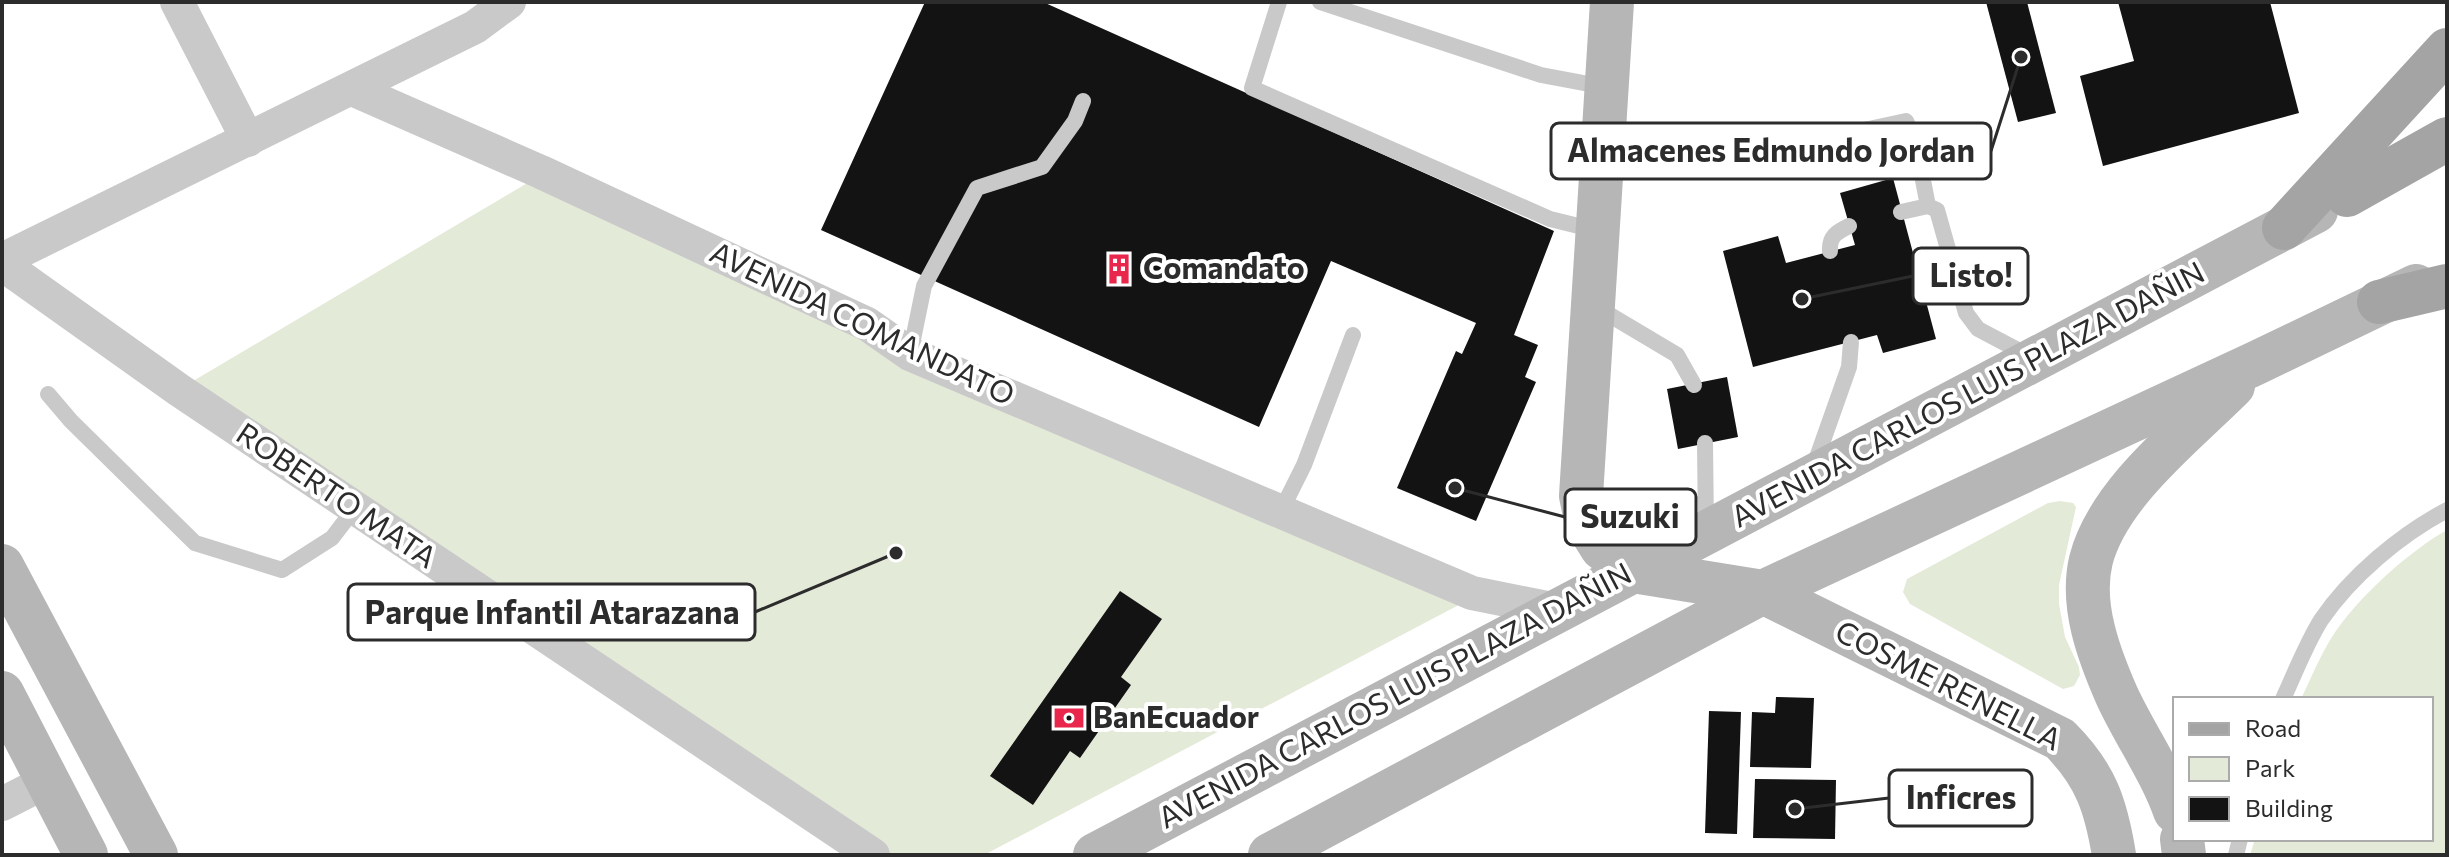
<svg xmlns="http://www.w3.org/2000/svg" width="2449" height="857" font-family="Commissioner,sans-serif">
<rect width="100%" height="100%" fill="#fff"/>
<g fill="#e4ead8">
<path d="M 541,175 L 1472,598 L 984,855 L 890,855 L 355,508 L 183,387 Z"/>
<path d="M 2060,501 L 2073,503 L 2076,507 L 2059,585 L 2059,604 L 2065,637 L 2079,667 L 2080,675 L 2074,686 L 2063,689 L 1910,604 L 1903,592 L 1907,579 L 2048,503 Z"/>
<path d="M 2447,530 L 2447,855 L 2250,855 L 2255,839 L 2431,839 L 2431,699 L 2301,699 C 2311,678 2320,656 2332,637 C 2355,600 2409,551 2447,530 Z"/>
</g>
<g fill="#131313">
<path d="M 925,2 L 1043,2 L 1554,231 L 1514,335 L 1538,345 L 1525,377 L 1536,382 L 1476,521 L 1397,488 L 1456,351 L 1462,354 L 1476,323 L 1331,261 L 1259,427 L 821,230 Z"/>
<path d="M 1986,2 L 2027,2 L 2056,113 L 2018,122 Z"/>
<path d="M 2118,2 L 2270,2 L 2299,113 L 2103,166 L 2080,76 L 2134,61 Z"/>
<path d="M 1893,178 L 1936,339 L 1883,353 L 1877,335 L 1753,367 L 1723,251 L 1778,236 L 1786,263 L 1855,245 L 1840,193 Z"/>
<path d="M 1727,377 L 1738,437 L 1678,449 L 1667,389 Z"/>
<path d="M 1120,591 L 1162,619 L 1121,677 L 1131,685 L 1080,758 L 1070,751 L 1033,805 L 990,776 Z"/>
<path d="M 1776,697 L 1814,698 L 1811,768 L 1750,767 L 1752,712 L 1775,713 Z"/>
<path d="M 1709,711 L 1741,712 L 1737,834 L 1705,833 Z"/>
<path d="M 1755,779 L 1836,780 L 1835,839 L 1753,838 Z"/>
</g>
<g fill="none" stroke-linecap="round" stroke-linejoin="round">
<g stroke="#c9c9c9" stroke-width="16">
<path d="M 1279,2 L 1252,88 L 1550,219 L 1595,230"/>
<path d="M 1320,2 L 1541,75 L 1605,87"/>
<path d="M 1603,172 L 1841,135 L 1906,121 L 1916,144 L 1928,206"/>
<path d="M 1901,212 L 1928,206 L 1937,210 L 1966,313 L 1978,329 L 2031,357"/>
<path d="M 1830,251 C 1829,236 1837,232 1849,226"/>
<path d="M 1598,308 L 1677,355 L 1694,385"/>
<path d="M 910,354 L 924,286 L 977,188 L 1042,167 L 1075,121 L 1083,101"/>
<path d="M 48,394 L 71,421 L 195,543 L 282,570 L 332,538 L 355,508"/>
<path d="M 1705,443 L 1706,529"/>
<path d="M 1814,466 L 1849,367 L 1851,342"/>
<path d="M 1281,511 L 1304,465 L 1353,335"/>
<path d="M 2283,699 C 2295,673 2306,644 2321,620 C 2351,576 2400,535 2447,510"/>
<path d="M 2236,855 L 2240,839"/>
</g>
<g stroke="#c9c9c9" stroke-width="34">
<path d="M 177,2 L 248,140"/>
<path d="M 352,89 L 541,172 L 867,324 L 910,354 L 1472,593 L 1557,610"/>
<path d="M 2,260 L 475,27 L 509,2"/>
<path d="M 2,264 L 179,390 L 873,855"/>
<path d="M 2,804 L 47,781"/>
</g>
<g stroke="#b6b6b6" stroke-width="44">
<path d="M 1612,2 L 1581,496 L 1587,524 L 1602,548 L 1633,571 L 1763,592 L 2060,739 C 2096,775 2106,806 2114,855"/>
<path d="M 2,566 L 156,855"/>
<path d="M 2,693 L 86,855"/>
<path d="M 2175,811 C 2161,771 2135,735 2117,696 C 2099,655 2080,605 2091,560 C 2108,493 2186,433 2233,386"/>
<path d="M 2182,839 L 2184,855"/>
<path d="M 1095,855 L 2316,211"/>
<path d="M 1270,855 L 1763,592 L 2256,363 L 2416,286"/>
</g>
<g stroke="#a4a4a4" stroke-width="44">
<path d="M 2347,195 L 2447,139"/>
<path d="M 2284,228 L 2447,50"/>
<path d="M 2379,302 L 2447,286"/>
</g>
</g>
<defs>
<g id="building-bare" transform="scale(2.4)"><path d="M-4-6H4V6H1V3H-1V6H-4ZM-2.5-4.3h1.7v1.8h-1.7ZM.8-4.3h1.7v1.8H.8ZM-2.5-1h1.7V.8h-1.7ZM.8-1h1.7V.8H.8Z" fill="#e9274c" stroke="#fff" stroke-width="2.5" paint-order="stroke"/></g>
<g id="bank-bare" transform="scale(2.4)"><path d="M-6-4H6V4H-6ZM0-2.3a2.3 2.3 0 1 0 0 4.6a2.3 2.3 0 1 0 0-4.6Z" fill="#e9274c" stroke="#fff" stroke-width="2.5" paint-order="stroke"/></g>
</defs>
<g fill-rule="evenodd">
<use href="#building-bare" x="1119" y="269"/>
<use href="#bank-bare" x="1069" y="718"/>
</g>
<g text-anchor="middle" stroke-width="8" stroke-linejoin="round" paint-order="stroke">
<g font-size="30" font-weight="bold" fill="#2c2c2c" stroke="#fff" text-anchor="start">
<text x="1143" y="279">Comandato</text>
<text x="1093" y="728">BanEcuador</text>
</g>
<g font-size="30" fill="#2c2c2c" stroke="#fff">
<text transform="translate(862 324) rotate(26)" y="10">AVENIDA COMANDATO</text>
<text transform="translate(1968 395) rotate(-28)" y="10">AVENIDA CARLOS LUIS PLAZA DAÑIN</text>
<text transform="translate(336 496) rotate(34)" y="10">ROBERTO MATA</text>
<text transform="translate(1948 686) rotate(27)" y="10">COSME RENELLA</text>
<text transform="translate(1395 696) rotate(-28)" y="10">AVENIDA CARLOS LUIS PLAZA DAÑIN</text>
</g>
</g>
<path fill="none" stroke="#2c2c2c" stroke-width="3" d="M2021 57L1991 151M1802 299L1913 276M1455 488L1565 517M896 553L755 612M1795 809L1889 798"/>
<g fill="#2c2c2c" stroke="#fff" stroke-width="3">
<circle cx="2021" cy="57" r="8"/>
<circle cx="1802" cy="299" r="8"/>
<circle cx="1455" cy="488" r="8"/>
<circle cx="896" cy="553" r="8"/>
<circle cx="1795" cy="809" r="8"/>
</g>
<g fill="#fff" stroke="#2c2c2c" stroke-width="3">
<rect x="1551" y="123" width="440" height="56" rx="8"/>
<rect x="1913" y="248" width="115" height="56" rx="8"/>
<rect x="1565" y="489" width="131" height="56" rx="8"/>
<rect x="348" y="584" width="407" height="56" rx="8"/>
<rect x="1889" y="770" width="143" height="56" rx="8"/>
</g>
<g font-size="32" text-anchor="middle" font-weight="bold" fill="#2c2c2c">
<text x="1771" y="162">Almacenes Edmundo Jordan</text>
<text x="1971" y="287">Listo!</text>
<text x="1630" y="528">Suzuki</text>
<text x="552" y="624">Parque Infantil Atarazana</text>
<text x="1961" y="809">Inficres</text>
</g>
<rect width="2449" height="857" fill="none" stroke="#2c2c2c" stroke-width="8"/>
<rect x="2173" y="697" width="260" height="144" fill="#ffffff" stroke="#ababab" stroke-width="2"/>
<rect x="2189" y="723" width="40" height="12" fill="#a4a4a4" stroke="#ababab" stroke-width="2"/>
<text x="2245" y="737" font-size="24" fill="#2c2c2c">Road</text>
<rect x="2189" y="757" width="40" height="24" fill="#e4ead8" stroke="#ababab" stroke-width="2"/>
<text x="2245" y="777" font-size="24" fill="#2c2c2c">Park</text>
<rect x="2189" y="797" width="40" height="24" fill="#131313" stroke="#ababab" stroke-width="2"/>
<text x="2245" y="817" font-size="24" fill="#2c2c2c">Building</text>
</svg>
